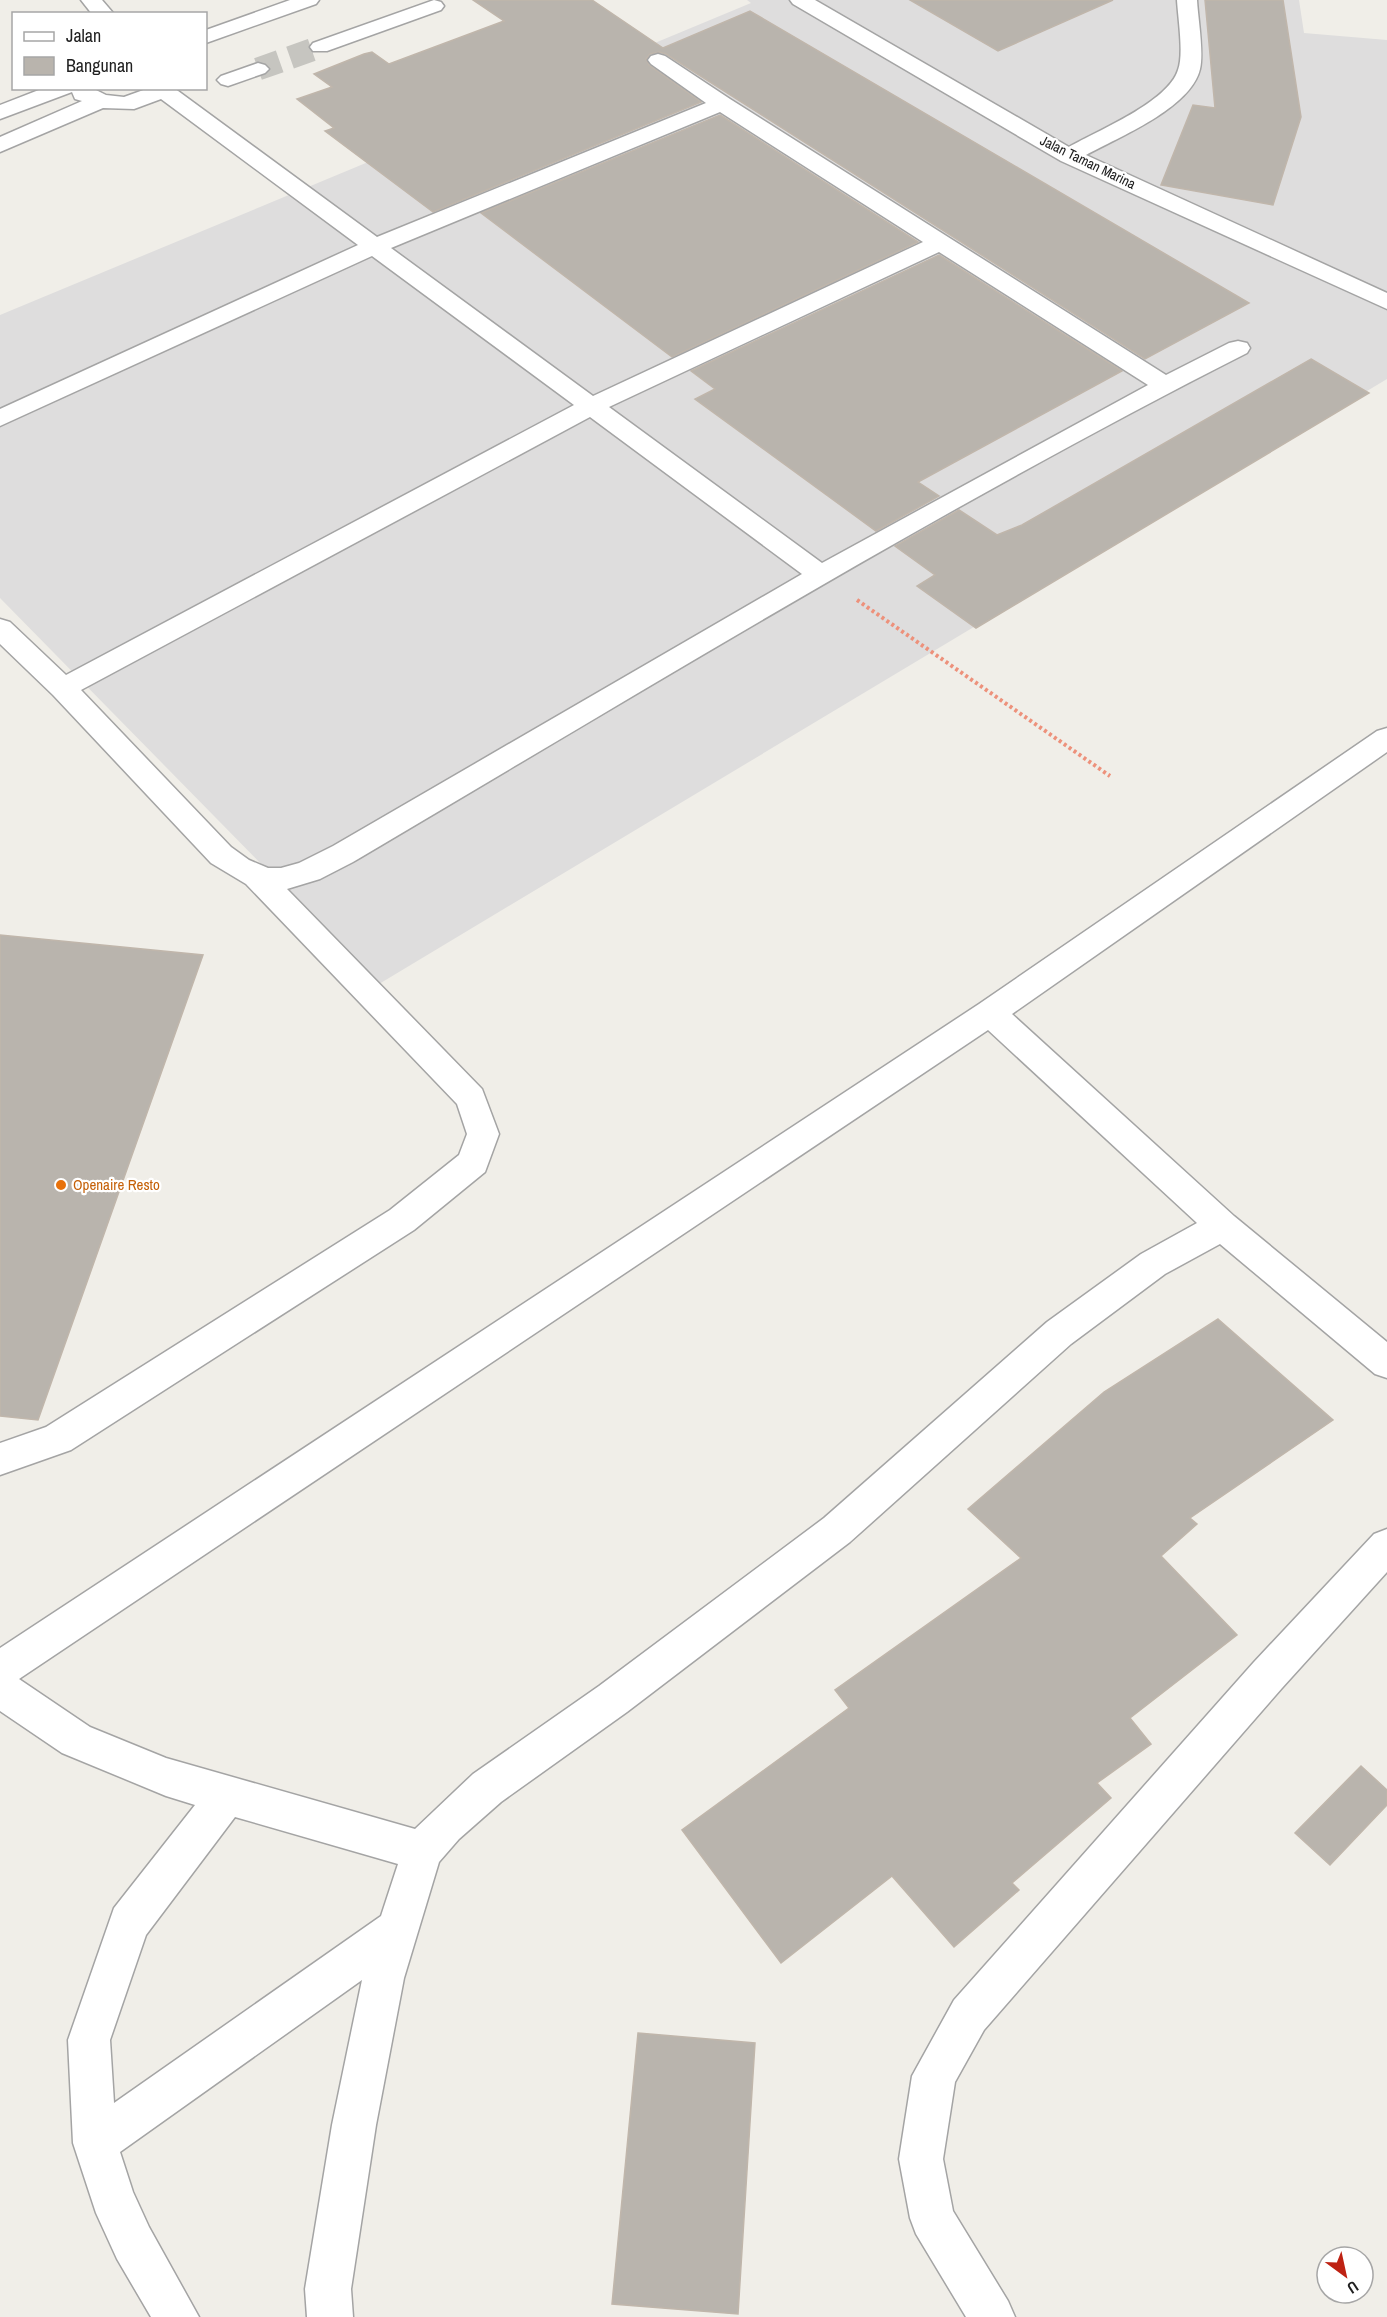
<svg xmlns="http://www.w3.org/2000/svg" width="1387" height="2317" font-family="'Archivo Narrow',sans-serif">
<rect width="100%" height="100%" fill="#f0eee8"/>
<path fill="#dedddd" d="M 747,0 L 1299,0 L 1304,33 L 1387,40 L 1387,379 L 379,984 L 0,598 L 0,315 L 751,3 Z"/>
<g fill="#b9b4ad" stroke="#c0b6ab" stroke-width="1.5">
<path d="M 473,0 L 592,0 L 663,48 L 750,11 L 1249,303 L 1145,359 L 666,54 L 659,52 L 650,54 L 646,59 L 649,65 L 701,102 L 433,212 L 325,131 L 334,128 L 297,99 L 332,87 L 314,74 L 364,54 L 372,52 L 389,64 L 504,21 Z"/>
<path d="M 910,0 L 1113,0 L 998,51 Z"/>
<path d="M 1205,0 L 1283,0 L 1301,117 L 1273,205 L 1161,185 L 1193,105 L 1215,108 Z"/>
<path d="M 720,115 L 918,242 L 672,357 L 481,213 Z"/>
<path d="M 939,255 L 1122,371 L 918,482 L 939,496 L 876,531 L 695,399 L 715,389 L 691,371 Z"/>
<path d="M 1311,359 L 1369,393 L 976,628 L 917,586 L 935,575 L 895,546 L 959,510 L 997,535 L 1022,525 Z"/>
<path d="M 0,935 L 203,955 L 38,1420 L 0,1416 Z"/>
<path d="M 1218,1319 L 1333,1420 L 1190,1518 L 1197,1524 L 1161,1556 L 1237,1635 L 1130,1718 L 1151,1744 L 1097,1783 L 1111,1798 L 1012,1883 L 1019,1890 L 954,1947 L 892,1876 L 781,1963 L 682,1830 L 849,1708 L 835,1690 L 1021,1558 L 968,1509 L 1104,1392 Z"/>
<path d="M 1361,1766 L 1387,1790 L 1387,1805 L 1330,1865 L 1295,1833 Z"/>
<path d="M 638,2033 L 755,2043 L 738,2314 L 612,2304 Z"/>
</g>
<g fill="none" stroke-linecap="round" stroke-linejoin="round">
<path stroke="#c6c5c0" stroke-width="23" stroke-dasharray="23 11" stroke-linecap="butt" d="M 258,69 L 320,47"/>
<g stroke="#a4a4a4" stroke-width="3">
<g id="minor">
<path d="M 81,0 L 102,0 L 114,14 L 92,14 Z"/>
<path d="M 290,0 L 319,0 L 316,4 L 206,43 L 206,30 Z"/>
<path d="M 434,0 L 441,2 L 444,6 L 441,10 L 327,51 L 313,51 L 310,47 L 313,43 Z"/>
<path d="M 790,0 L 815,0 L 1069,147 C 1099,130 1168,102 1178,70 C 1184,54 1178,18 1177,0 L 1197,0 C 1198,19 1204,52 1200,69 C 1191,108 1119,137 1086,155 L 1387,293 L 1387,309 L 1061,161 L 793,4 Z"/>
<path d="M 658,54 L 665,56 L 730,99 L 1166,375 L 1229,343 L 1238,341 L 1247,343 L 1250,348 L 1247,353 C 941,508 648,688 353,862 L 320,879 L 287,889 L 482,1089 L 499,1134 L 485,1172 L 414,1230 L 71,1450 L 0,1475 L 0,1443 L 46,1427 L 390,1210 L 459,1155 L 467,1134 L 457,1104 L 246,884 L 211,863 L 53,695 L 0,644 L 0,619 L 10,622 L 66,675 L 574,405 L 372,256 L 0,426 L 0,409 L 358,245 L 161,99 L 134,109 L 103,108 L 0,152 L 0,137 L 82,101 L 75,99 L 72,92 L 0,119 L 0,105 L 44,88 L 92,88 L 106,95 L 124,97 L 149,88 L 174,88 L 377,237 L 706,103 L 651,64 L 648,60 L 651,56 ZM 720,112 L 923,242 L 593,396 L 391,248 ZM 939,252 L 1148,385 L 822,563 L 609,407 ZM 590,417 L 802,574 L 333,846 L 299,863 L 281,868 L 268,868 L 249,860 L 231,847 L 81,690 Z"/>
<path d="M 258,63 L 265,65 L 269,69 L 265,73 L 228,86 L 221,84 L 217,80 L 221,76 Z"/>
<path d="M 1387,728 L 1387,752 L 1012,1014 L 1234,1216 L 1387,1342 L 1387,1378 L 1375,1374 L 1220,1244 L 1165,1274 L 1071,1344 L 850,1542 L 627,1712 L 501,1802 L 459,1839 L 439,1862 L 404,1978 L 376,2125 L 351,2289 L 353,2317 L 307,2317 L 305,2289 L 332,2125 L 362,1980 L 120,2152 L 133,2192 L 149,2227 L 199,2317 L 151,2317 L 117,2259 L 96,2213 L 73,2143 L 68,2040 L 114,1908 L 195,1805 L 166,1796 L 62,1753 L 0,1711 L 0,1648 L 979,1004 L 1377,731 ZM 988,1030 L 1197,1223 L 1141,1254 L 1047,1322 L 824,1518 L 599,1686 L 473,1774 L 415,1829 L 166,1758 L 90,1727 L 19,1679 ZM 235,1817 L 398,1864 L 381,1916 L 114,2103 L 110,2040 L 146,1935 Z"/>
<path d="M 1387,1529 L 1387,1572 L 1282,1688 L 984,2030 L 955,2082 L 943,2159 L 953,2211 L 1008,2301 L 1015,2317 L 966,2317 L 916,2234 L 910,2218 L 899,2159 L 912,2076 L 954,2000 L 1254,1662 L 1374,1534 Z"/>
</g>
</g>
<path stroke="#ed917b" stroke-width="4" stroke-dasharray="3 3" stroke-linecap="butt" d="M 857,600 L 1110,776"/>
<use href="#minor" fill="#fff" fill-rule="evenodd"/>
</g>
<circle fill="#e8710a" stroke="#fff" stroke-width="2" cx="61" cy="1185" r="6"/>
<g text-anchor="middle" stroke-width="4.5" stroke-linejoin="round" paint-order="stroke">
<g font-size="14" fill="#202020" stroke="#fff">
<text transform="translate(1088 162) rotate(26)" y="5">Jalan Taman Marina</text>
</g>
<g font-size="15" fill="#c56008" stroke="#fff" text-anchor="start">
<text x="73" y="1190">Openaire Resto</text>
</g>
</g>
<rect x="12" y="12" width="195" height="78" fill="#ffffff" stroke="#a6a6a6" stroke-width="1.5"/>
<rect x="24" y="32" width="30" height="9" fill="#ffffff" stroke="#a6a6a6" stroke-width="1.5"/>
<text x="66" y="42" font-size="18" fill="#202020">Jalan</text>
<rect x="24" y="57" width="30" height="18" fill="#b9b4ad" stroke="#a6a6a6" stroke-width="1.5"/>
<text x="66" y="72" font-size="18" fill="#202020">Bangunan</text>
<g transform="translate(1345 2275) rotate(147)"><circle r="28" fill="#ffffff" stroke="#a6a6a6" stroke-width="1.5"/>
<path d="M0-4.5L10 22L0 15L-10 22Z" fill="#be2213"/>
<text y="-9" font-size="16" font-weight="bold" text-anchor="middle" fill="#202020">U</text>
</g>
</svg>
